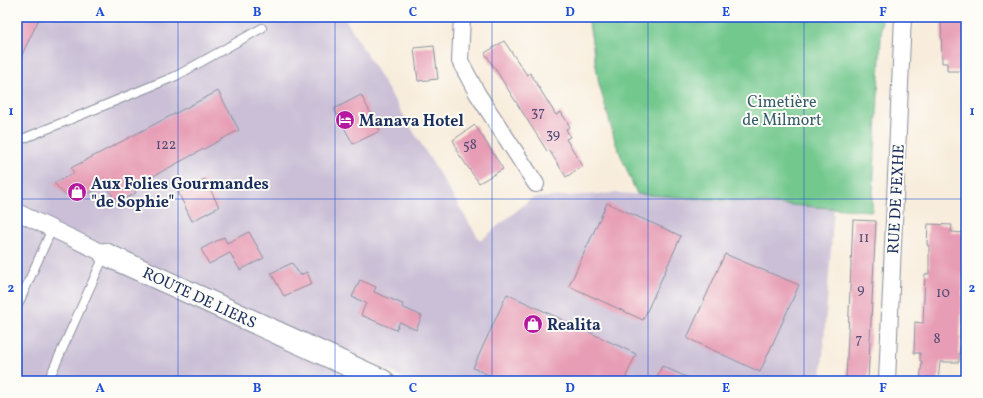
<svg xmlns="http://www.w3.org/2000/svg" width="983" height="398" font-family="Vollkorn,serif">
<rect width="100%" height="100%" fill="#fdfcf7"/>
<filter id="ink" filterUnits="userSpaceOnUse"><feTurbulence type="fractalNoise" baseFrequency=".025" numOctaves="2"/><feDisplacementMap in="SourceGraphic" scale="8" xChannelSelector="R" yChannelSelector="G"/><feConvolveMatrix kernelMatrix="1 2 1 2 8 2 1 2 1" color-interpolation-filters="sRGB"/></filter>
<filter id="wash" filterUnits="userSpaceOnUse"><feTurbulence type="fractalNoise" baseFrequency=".012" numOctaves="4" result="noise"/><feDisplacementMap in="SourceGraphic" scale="16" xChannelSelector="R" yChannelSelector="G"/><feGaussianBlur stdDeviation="0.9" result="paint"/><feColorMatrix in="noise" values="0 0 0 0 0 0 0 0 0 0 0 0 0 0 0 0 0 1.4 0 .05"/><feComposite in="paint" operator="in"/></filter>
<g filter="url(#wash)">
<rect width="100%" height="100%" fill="#f8eddc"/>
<path fill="#cabfd6" d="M 17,17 L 344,17 L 480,241 L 532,198 L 617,193 L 834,208 L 821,381 L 410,381 L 378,366 L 372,381 L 17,381 Z"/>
<path fill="#72c88d" stroke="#467c76" d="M 588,17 L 882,17 L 872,211 L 637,194 L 616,144 L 599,84 Z"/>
<g id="blocks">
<g fill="#e79db5">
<path d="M 17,17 L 40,17 L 17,65 Z"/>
<path d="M 941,17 L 966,17 L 966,71 L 947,71 L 947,63 L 942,63 Z"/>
<path d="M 504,41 L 527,75 L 530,73 L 556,115 L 561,112 L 570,127 L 566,129 L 570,137 L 566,139 L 583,166 L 566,177 L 549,150 L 547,151 L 485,53 Z"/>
<path d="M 434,46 L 438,79 L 418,81 L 414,48 Z"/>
<path d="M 218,91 L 239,130 L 133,187 L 136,193 L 116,204 L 107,185 L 80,197 L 64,194 L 54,183 L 74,173 L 71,168 Z"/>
<path d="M 361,95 L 380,131 L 353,144 L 334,109 Z"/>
<path d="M 475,125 L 503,169 L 479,183 L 456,150 L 457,148 L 453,140 Z"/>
<path d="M 205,179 L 219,207 L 192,221 L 178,192 Z"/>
<path d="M 607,203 L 681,236 L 643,320 L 569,286 Z"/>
<path d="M 853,220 L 876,221 L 868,381 L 846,381 Z"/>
<path d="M 928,224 L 952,225 L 951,232 L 965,233 L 959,362 L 940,362 L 938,381 L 920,381 L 922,361 L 920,361 L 920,353 L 914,353 L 915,322 L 923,323 L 925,274 L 929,274 L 929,246 L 927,245 Z"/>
<path d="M 249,232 L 264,258 L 240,270 L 230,253 L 209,264 L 201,249 L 224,237 L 227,243 Z"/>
<path d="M 725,254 L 799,285 L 760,372 L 687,338 Z"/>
<path d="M 292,263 L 300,275 L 307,272 L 312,284 L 284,296 L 271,273 Z"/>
<path d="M 360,280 L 376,287 L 374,292 L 403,304 L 402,307 L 422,316 L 416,330 L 400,322 L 396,330 L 361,315 L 366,303 L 352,297 Z"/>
<path d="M 507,294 L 636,354 L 624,381 L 503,381 L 473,368 Z"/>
<path d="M 662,366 L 695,381 L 655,381 Z"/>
</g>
</g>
</g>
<g filter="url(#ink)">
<use href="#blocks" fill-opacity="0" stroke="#8a8e9d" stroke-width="1"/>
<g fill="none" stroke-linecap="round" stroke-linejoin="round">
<g stroke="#8a8e9d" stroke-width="10">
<g id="lane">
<path d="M 20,140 L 176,76 L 262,28"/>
<path d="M 17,307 L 52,229"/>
<path d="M 48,381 L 105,254"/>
</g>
</g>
<g stroke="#8a8e9d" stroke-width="18">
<g id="street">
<path d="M 462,17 L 460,61 L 477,93 L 536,184"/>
<path d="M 17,212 L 105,254"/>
<path d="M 887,381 L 903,17"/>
</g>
</g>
<g stroke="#8a8e9d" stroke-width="24">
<path id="secondary" d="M 105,254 L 383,381"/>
</g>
<use href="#lane" stroke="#fff" stroke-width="8"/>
<use href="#street" stroke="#fff" stroke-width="16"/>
<use href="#secondary" stroke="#fff" stroke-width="22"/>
</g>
</g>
<path fill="none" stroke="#1d4ed8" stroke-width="1" stroke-opacity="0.55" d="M 178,17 L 178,381M 335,17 L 335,381M 492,17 L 492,381M 648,17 L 648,381M 804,17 L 804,381M 17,199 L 966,199"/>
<defs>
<g id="hotel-disc" transform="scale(1)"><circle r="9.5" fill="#b5179e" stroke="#fdfcf7"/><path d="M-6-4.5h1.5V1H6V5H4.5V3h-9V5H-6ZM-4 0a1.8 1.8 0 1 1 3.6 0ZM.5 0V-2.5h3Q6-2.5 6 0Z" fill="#fff"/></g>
<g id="shop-disc" transform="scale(1)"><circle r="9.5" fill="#b5179e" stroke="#fdfcf7"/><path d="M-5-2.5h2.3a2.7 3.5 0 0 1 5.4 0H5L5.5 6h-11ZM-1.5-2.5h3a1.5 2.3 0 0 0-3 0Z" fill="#fff"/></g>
</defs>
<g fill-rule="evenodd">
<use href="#hotel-disc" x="345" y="120"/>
<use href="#shop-disc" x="77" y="192"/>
<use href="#shop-disc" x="533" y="324"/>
</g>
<g text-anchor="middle" stroke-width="4" stroke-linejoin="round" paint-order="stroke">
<g font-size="14" fill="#4e4a74">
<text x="538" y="116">37</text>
<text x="553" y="138">39</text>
<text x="166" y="149">122</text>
<text x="470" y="149">58</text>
<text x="864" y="242">11</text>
<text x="861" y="293">9</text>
<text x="943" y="297">10</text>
<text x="859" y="343">7</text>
<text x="937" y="343">8</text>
</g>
<g font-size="16" fill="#355d6c" stroke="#fdfcf7">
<text x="782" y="107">Cimetière<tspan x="782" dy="18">de Milmort</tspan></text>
</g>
<g font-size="16" font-weight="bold" fill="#1b2f5e" stroke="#fdfcf7" text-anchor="start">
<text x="359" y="126">Manava Hotel</text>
<text x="91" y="189">Aux Folies Gourmandes<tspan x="91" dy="18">"de Sophie"</tspan></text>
<text x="547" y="330">Realita</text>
</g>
<g font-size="16" fill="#1b2f5e" stroke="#fdfcf7">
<text transform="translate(895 199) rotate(-87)" y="6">RUE DE FEXHE</text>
<text transform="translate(200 297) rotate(25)" y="6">ROUTE DE LIERS</text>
</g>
</g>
<rect width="983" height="398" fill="none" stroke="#fdfcf7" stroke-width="44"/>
<rect x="22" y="22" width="939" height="354" fill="none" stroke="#1d4ed8" stroke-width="1.5"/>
<g font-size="13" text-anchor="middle" font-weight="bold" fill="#1d4ed8">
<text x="100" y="16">A</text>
<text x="257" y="16">B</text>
<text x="413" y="16">C</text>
<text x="570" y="16">D</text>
<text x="726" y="16">E</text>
<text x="883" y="16">F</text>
<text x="11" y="115">1</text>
<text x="972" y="115">1</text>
<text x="11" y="292">2</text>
<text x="972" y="292">2</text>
<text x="100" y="392">A</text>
<text x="257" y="392">B</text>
<text x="413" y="392">C</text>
<text x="570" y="392">D</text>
<text x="726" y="392">E</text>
<text x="883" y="392">F</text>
</g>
</svg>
